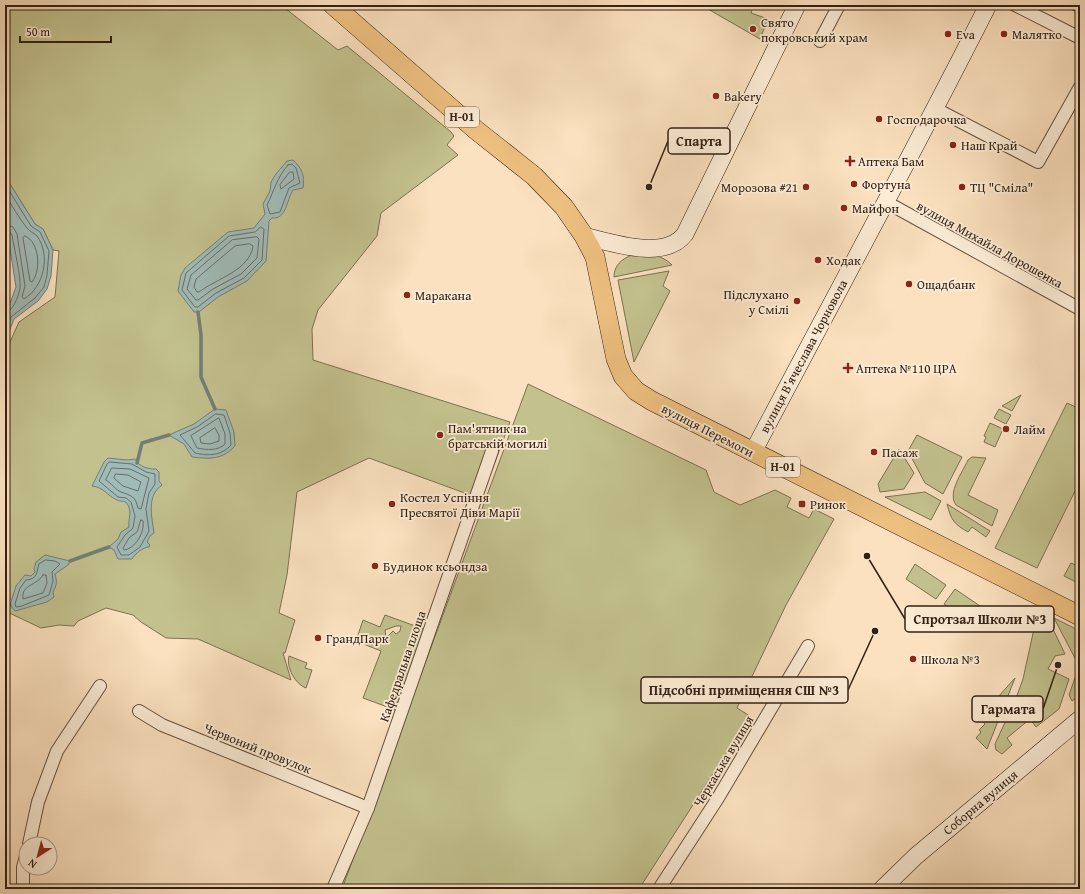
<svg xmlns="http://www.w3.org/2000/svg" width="1085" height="894" font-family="'Gentium Book Plus',serif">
<rect width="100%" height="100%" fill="#fbe1bf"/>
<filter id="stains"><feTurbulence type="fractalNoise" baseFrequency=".005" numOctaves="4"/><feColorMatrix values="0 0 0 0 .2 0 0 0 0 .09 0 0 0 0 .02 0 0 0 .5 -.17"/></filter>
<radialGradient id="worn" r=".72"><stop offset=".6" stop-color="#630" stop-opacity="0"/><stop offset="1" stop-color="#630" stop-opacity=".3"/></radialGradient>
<g fill="#c3c28f" stroke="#7b7152" fill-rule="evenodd">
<path d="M 5,5 L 281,5 L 338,50 L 347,46 L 451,132 L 454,136 L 447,145 L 458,155 L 381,213 L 377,236 L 318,310 L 312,329 L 313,360 L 510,422 L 481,499 L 369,458 L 297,492 L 287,575 L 279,613 L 295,620 L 285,653 L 283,653 L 291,680 L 198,639 L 166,638 L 141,622 L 133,615 L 106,608 L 78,621 L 74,626 L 59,625 L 41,628 L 5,611 L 5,353 L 19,322 L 55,297 L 59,251 L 53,250 L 43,229 L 35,224 L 5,176 Z"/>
<path d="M 701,5 L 713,5 L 711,7 L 714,9 L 717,5 L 734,5 L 740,8 L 744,5 L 752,10 L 751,13 L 768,19 L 760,39 Z"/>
<path d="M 1063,5 L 1080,5 L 1080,14 Z"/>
<path d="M 632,255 C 648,255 660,253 672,265 L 614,277 C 614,265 622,259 632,255 Z"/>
<path d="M 669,271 L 663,286 L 670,291 L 634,362 L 618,280 Z"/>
<path d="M 528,384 L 706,470 L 714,492 L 740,505 L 775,490 L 791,498 L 787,507 L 809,518 L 814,509 L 834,519 L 786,605 L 737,708 L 750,716 L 639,889 L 342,889 Z"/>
<path d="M 1021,395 L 1012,411 L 1002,406 Z"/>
<path d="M 1067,403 L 1080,409 L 1080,481 L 1037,568 L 995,548 Z"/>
<path d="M 999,409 L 1011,415 L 1006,424 L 994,418 Z"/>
<path d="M 990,423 L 1003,429 L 995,447 L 984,442 L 986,437 L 984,436 Z"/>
<path d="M 917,435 L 962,457 L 943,494 L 925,483 L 908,451 Z"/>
<path d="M 899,449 L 914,473 L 904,489 L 880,492 L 878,484 Z"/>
<path d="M 972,457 L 986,458 L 968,495 L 998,510 L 992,526 L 956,505 C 947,493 962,473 968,460 Z"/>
<path d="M 925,492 L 941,501 L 931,520 L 885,497 Z"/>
<path d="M 947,504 L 990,531 L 986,537 L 972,527 L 968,532 C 954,524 951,520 947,504 Z"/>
<path d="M 1071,563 L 1080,567 L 1080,578 L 1078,583 L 1064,576 Z"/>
<path d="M 915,564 L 946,585 L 936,599 L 906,579 Z"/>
<path d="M 955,589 L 989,612 L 978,628 L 944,604 Z"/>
<path d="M 385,615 L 429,631 L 401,712 L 363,698 L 381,651 L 356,641 L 363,620 L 380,627 ZM 396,626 L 401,626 L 400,631 L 396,634 L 393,631 L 386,638 L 385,630 Z"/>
<path d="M 1037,615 L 1052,627 L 1065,654 L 1055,656 L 1048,669 L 1069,679 L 1059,709 L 1036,727 L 1030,719 L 1007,738 L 1012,745 L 1002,754 L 996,750 L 995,744 L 1015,701 L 1023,679 Z"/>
<path d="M 1054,618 L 1080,631 L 1080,662 L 1077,662 Z"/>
<path d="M 289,656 L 307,663 L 305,668 L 312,670 L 306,688 C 295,684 286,667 289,656 Z"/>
<path d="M 1080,671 L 1080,695 L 1072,701 L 1069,695 L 1077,672 Z"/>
<path d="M 1015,678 L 987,749 L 976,738 L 981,732 L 979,730 L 985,724 L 976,714 L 987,704 L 990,706 Z"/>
</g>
<g fill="#a0bcb9" stroke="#747e77">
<path d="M 293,160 C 302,168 305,176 303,188 L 293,190 C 286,201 287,219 272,218 L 269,221 L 266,261 L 247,281 L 218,297 L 199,312 L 194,312 L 178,291 L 181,275 L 185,268 L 228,232 L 254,228 L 265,214 L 263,204 L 270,191 L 271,182 L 276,174 L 287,161 Z"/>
<path d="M 5,176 L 35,224 L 43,229 L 53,250 L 51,276 L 47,289 L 38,301 L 14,319 L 5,342 L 5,311 L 9,306 L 16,287 L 8,236 L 5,230 Z"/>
<path d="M 215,409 L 226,410 L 234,432 L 235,446 C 222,460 210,459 192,457 L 184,444 L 169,435 L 194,424 Z"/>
<path d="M 108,458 L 127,460 L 135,459 C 139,467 148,469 156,469 L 159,472 L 159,481 L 162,485 C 146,496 152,517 154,533 L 150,536 L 147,542 L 150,545 L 149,547 C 143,547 135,554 132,559 L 118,559 L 114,550 L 109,547 L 118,539 L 121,532 L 129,527 C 128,519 132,513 128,505 C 126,500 121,502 117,500 C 107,496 104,487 92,486 L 104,462 Z"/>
<path d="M 45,555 L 70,561 L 68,565 L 55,574 C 57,581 57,585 53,592 L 54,597 L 47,602 L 15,611 L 10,605 L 16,586 L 25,575 L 31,576 L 35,572 L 34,569 L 36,562 Z"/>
</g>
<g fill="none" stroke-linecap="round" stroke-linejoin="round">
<g stroke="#6a6e67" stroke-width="1">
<path d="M 288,165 L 292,164 L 296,168 L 300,183 L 289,188 L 280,212 L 270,214 L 267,205 C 275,189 276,179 288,165 Z"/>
<path d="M 290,172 L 293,172 L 294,179 L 281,189 L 280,185 Z"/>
<path d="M 5,184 L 31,226 L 40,232 L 49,251 L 47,275 L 44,287 L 35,298 L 11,317 L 5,333"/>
<path d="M 5,194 C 12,206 19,218 27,228 C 30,232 34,233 37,236 C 51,255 44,287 24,299 L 22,297 L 25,286 L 17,234 L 13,227 L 5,224"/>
<path d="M 261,227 L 264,229 L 262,260 L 244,278 L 216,293 L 198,307 L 195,307 L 182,290 L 186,273 L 229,236 L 255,232 Z"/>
<path d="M 5,229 L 9,231 L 12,235 C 14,248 21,276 20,288 C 19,295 13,312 5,313"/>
<path d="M 25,236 C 40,242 41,271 32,282 L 30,281 L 23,238 Z"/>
<path d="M 257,237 L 259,239 L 257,258 L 241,274 L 213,289 L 198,300 L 196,300 L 187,289 L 191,275 L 232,240 Z"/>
<path d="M 250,244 L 253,246 C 250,270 216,279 199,292 L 197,292 L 194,287 L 196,279 L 235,246 Z"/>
<path d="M 216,414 L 224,415 L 230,433 L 231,445 C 221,456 208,456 195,453 L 180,435 L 197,427 Z"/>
<path d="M 219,418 L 225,434 L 225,444 C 218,451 207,450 197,448 L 191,436 Z"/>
<path d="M 215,428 L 219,435 L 219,441 L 210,444 L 201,443 L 200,438 Z"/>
<path d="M 110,462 L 132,464 L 146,472 L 155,474 L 155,484 L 149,493 L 146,509 L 149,531 L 140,547 L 129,555 L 121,555 L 117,547 L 125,535 L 133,528 L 135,516 L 131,502 L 126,498 L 118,497 L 99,481 L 107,464 Z"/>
<path d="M 112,468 L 130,469 L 149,478 L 141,509 L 138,508 C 135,496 132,496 121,492 C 116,490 111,483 106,480 Z"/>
<path d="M 116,474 L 128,475 L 141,482 L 138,491 L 123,486 L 114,478 Z"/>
<path d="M 141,520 L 143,521 C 145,532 135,549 124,550 L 123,548 L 129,538 L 137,532 Z"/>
<path d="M 46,560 L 55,561 L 60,564 L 52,572 L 53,581 L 49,595 L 22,606 L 16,607 L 15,604 L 20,588 L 26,580 C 38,579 36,573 39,564 Z"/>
<path d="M 43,575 L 46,575 L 47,583 L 43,593 L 23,599 C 21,584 37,586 43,575 Z"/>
</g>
<g stroke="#747e77" stroke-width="3.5">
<path d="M 198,312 L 201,335 L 201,377 L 215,409"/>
<path d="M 137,463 L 142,443 L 169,435"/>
<path d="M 70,561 L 109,547"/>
<path d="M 5,604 L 10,605"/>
</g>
<g stroke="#655040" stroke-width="14">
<g id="street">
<path d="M 1015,5 L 1080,38"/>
<path d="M 820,41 L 839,5"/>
<path d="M 936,109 L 1038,162 L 1080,87"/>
<path d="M 886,202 L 1080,309"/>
<path d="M 139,711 L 162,725 L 368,808"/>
<path d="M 29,844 L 38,802 L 57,751 L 100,686"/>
<path d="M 23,889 L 23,867 L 26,856"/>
<path d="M 333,889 L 368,808 L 492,451"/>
<path d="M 659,889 L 718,798 L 808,646"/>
</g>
</g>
<g stroke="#332015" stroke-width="18">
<g id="secondary">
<path d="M 584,236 C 612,243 665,261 685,234 L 797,5"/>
<path d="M 753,452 C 831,303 912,156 988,5"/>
<path d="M 882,889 L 916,856 L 1080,719"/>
</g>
</g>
<g stroke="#332015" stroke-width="20">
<path id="primary" d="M 333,5 L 476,130 L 534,176 L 564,207 L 584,236 L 595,257 L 616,359 L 623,376 L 636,391 L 652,401 L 1080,616"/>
</g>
<use href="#street" stroke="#fcecd5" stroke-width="12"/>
<use href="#secondary" stroke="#fcecd5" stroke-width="17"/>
<use href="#primary" stroke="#eec080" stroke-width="19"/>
</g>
<g fill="#8f2418" stroke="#fcecd5" stroke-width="1.5">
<circle cx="753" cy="29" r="4"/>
<circle cx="948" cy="34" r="4"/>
<circle cx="1004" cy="34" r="4"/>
<circle cx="716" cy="96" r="4"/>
<circle cx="879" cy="119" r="4"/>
<circle cx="953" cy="145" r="4"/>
<path d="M848 155h4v4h4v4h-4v4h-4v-4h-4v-4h4z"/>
<circle cx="854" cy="184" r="4"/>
<circle cx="806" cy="187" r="4"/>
<circle cx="962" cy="187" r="4"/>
<circle cx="844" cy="208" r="4"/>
<circle cx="818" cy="260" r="4"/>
<circle cx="909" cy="284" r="4"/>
<circle cx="407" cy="295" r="4"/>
<circle cx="797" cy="301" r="4"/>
<path d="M846 362h4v4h4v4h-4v4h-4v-4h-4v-4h4z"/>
<circle cx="1006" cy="429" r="4"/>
<circle cx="440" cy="435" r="4"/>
<circle cx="874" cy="452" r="4"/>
<circle cx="392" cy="504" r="4"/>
<rect x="798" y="500" width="8" height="8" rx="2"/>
<circle cx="375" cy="566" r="4"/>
<circle cx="318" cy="638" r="4"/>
<circle cx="913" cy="659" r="4"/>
</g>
<g text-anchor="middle" stroke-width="3.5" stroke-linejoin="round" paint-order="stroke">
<g fill="#fcecd5" stroke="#6f5d4f" stroke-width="1">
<rect x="445" y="107" width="34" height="20" rx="3"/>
<rect x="766" y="457" width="34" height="20" rx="3"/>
</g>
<g font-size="12" font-weight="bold" fill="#332015">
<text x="462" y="121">Н-01</text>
<text x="783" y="471">Н-01</text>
</g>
<g font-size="13" fill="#332015" stroke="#fcecd5" text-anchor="start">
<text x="761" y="27">Свято<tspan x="761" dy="15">покровський храм</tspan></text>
<text x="956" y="39">Eva</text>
<text x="1012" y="39">Малятко</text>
<text x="724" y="101">Bakery</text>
<text x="887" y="124">Господарочка</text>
<text x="961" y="150">Наш Край</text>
<text x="858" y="166">Аптека Бам</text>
<text x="862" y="189">Фортуна</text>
<text x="798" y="192" text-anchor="end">Морозова #21</text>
<text x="970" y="192">ТЦ "Смiла"</text>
<text x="852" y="213">Майфон</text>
<text x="826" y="265">Ходак</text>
<text x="917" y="289">Ощадбанк</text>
<text x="789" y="299" text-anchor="end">Підслухано<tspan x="789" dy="15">у Смілі</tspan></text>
<text x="415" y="300">Маракана</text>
<text x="856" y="373">Аптека №110 ЦРА</text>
<text x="448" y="433">Пам'ятник на<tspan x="448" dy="15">братській могилі</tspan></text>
<text x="1014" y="434">Лайм</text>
<text x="882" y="457">Пасаж</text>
<text x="400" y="502">Костел Успіння<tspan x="400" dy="15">Пресвятої Діви Марії</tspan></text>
<text x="810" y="509">Ринок</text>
<text x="383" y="571">Будинок ксьондза</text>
<text x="326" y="643">ГрандПарк</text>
<text x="921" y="664">Школа №3</text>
</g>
<g font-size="13" fill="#332015" stroke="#fcecd5">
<text transform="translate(990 244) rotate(29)" y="5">вулиця Михайла Дорошенка</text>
<text transform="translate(803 356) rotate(-62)" y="5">вулиця Вʼячеслава Чорновола</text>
<text transform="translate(708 430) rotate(27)" y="5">вулиця Перемоги</text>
<text transform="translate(402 666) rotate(-71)" y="5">Кафедральна площа</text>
<text transform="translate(258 748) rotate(22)" y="5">Червоний провулок</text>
<text transform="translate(723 761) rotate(-59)" y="5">Черкаська вулиця</text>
<text transform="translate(980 802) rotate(-40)" y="5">Соборна вулиця</text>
</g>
</g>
<path fill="none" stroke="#332015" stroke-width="1.5" d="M649 187L668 141M867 556L905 619M875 631L848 690M1058 665L1043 709"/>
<g fill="#332015" stroke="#fcecd5" stroke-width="1.5">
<circle cx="649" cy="187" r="4"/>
<circle cx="867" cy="556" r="4"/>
<circle cx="875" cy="631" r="4"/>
<circle cx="1058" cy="665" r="4"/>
</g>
<g fill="#fcecd5" stroke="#332015" stroke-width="1.5">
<rect x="668" y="128" width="62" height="26" rx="4"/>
<rect x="905" y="606" width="149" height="26" rx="4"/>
<rect x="641" y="677" width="207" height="26" rx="4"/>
<rect x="972" y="696" width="71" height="26" rx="4"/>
</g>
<g font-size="14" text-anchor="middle" font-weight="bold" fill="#332015">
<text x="699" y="146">Спарта</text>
<text x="980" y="624">Спротзал Школи №3</text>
<text x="744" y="695">Підсобні приміщення СШ №3</text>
<text x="1008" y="714">Гармата</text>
</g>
<rect width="1085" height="894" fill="none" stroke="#fbe1bf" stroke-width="20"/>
<rect x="6" y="6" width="1073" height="882" fill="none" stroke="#332015" stroke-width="2"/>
<rect x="10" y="10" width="1065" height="874" fill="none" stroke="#332015"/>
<g transform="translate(38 856) rotate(216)"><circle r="19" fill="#fcecd5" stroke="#ac9a88"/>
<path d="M0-3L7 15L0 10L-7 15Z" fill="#8f2418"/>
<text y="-6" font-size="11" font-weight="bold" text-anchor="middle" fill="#332015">N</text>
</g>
<path d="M20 36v6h91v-6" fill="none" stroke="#332015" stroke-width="2"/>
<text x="26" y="36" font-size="12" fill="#332015" stroke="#fcecd5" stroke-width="3" paint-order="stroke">50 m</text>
<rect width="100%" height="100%" filter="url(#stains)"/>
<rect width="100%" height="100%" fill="url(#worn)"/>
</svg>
